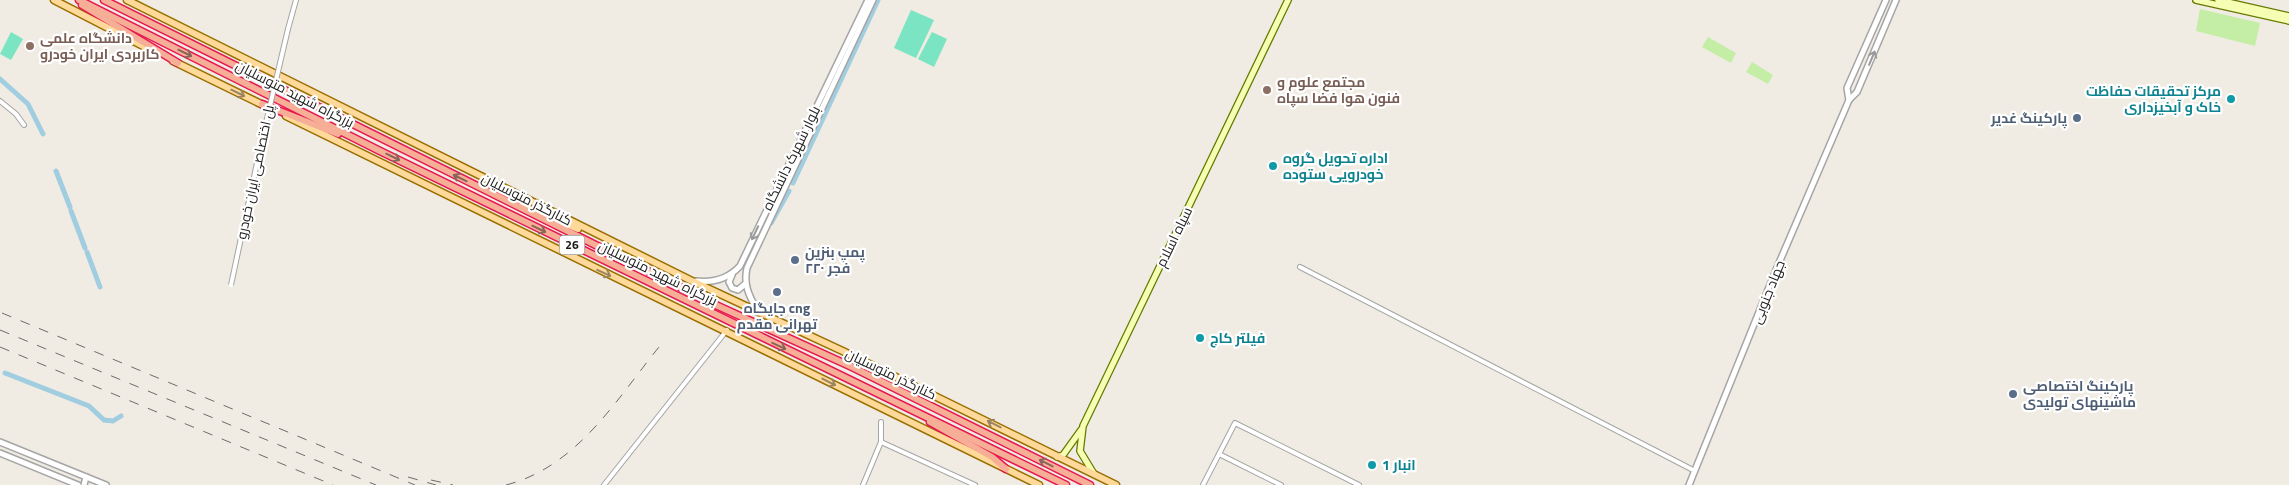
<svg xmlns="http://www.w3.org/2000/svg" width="2289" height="485" font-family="'Titillium Web',Cairo,sans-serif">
<rect width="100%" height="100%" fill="#f0ece3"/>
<g fill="#c4eda5">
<path d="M 2200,9 L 2260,23 L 2255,46 L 2196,31 Z"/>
<path d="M 1708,37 L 1736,53 L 1731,63 L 1702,47 Z"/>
<path d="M 1752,62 L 1773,75 L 1768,84 L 1746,72 Z"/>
</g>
<g fill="#7be4c2">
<path d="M 911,10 L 934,20 L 916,58 L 894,48 Z"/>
<path d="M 11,32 L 23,39 L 11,60 L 0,54 Z"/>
<path d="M 932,32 L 947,39 L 934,67 L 918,59 Z"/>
</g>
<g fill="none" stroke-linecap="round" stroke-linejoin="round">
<g stroke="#a0cee0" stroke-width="5">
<path d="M 0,79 L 28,104 L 43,134"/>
<path d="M 56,171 L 70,207"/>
<path d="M 793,183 L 878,0"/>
<path d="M 71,211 L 85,248"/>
<path d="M 771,223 L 789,191"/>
<path d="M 87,252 L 100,287"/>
<path d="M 5,373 L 89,406 L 104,420 L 113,421 L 121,416"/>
</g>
<g stroke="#a5a5a5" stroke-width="6">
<g id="minor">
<path d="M 288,29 L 296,0"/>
<path d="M 0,101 L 16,114 L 24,125"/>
<path d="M 1300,267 L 1695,471"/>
<path d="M 881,442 L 975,485"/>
<path d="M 604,485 L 727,330"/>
<path d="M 863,485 L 881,442 L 881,422"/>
<path d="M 1203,485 L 1219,454"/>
<path d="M 1281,485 L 1219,454 L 1235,423 L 1359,485"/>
</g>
</g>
<g stroke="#a5a5a5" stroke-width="8">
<g id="tertiary">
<path d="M 1849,100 L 1847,88 L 1886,0"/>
<path d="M 732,275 L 729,282 L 732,288 L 738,290 L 745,284"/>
<path d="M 696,281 C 713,283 728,279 740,266 L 868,0"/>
<path d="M 758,312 C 750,297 743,286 747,268 L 873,0"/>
<path d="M 0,442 L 106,485"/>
<path d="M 0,453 L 78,485"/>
<path d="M 84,485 L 86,477"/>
<path d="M 1689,485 L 1776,270 L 1849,100 L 1857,92 L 1896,0"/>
</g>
</g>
<g stroke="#657a00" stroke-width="8">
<g id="secondary">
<path d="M 2196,0 L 2289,21"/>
<path d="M 2218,0 L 2289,16"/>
<path d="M 1057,457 L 1063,455 L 1081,430"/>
<path d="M 1094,474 L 1080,451 L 1083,426 L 1288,0"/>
</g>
</g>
<g stroke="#986f00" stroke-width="9">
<g id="primary">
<path d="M 54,0 L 151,50"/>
<path d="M 127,0 L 690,280 L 849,354 L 1116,485"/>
<path d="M 173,61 L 265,106"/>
<path d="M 286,116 L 1039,485"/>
<path d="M 522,206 L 578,229"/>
</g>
</g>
<g stroke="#e61851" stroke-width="9">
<g id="trunk">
<path d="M 79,0 L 378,150 L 1066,485"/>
<path d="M 104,0 L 718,306 L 852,367 L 1090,485"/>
<path d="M 82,5 L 178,63"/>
<path d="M 262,104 L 338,134"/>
<path d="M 930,422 L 992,457 L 1006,469"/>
</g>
</g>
<use href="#minor" stroke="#fff" stroke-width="4"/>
<use href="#tertiary" stroke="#fff" stroke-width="5"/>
<use href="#secondary" stroke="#f5feb3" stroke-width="5.5"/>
<use href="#primary" stroke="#ffd999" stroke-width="6"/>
<use href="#trunk" stroke="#f6af96" stroke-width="6"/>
<g stroke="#6c6c6c" stroke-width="1" stroke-dasharray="10 10" stroke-linecap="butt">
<path d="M 2,313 L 415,485"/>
<path d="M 0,330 L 376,485"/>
<path d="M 0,347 L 333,485"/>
<path d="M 408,477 L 436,485"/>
<path d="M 431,480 L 453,485"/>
<path d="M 506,485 C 577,467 616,400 659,347"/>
</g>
<g stroke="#a5a5a5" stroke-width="6" stroke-linecap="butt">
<path id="minor-bridge" d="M 231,285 L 261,144 L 288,29"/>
</g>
<use href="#minor-bridge" stroke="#fff" stroke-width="4"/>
</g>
<defs><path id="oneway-shaft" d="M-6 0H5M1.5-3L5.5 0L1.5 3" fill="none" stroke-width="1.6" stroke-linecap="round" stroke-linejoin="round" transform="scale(1.25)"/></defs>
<g stroke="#8a665a">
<use href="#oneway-shaft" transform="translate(185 53) rotate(26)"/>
<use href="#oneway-shaft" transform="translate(393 157) rotate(26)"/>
<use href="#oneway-shaft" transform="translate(460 178) rotate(-154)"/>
<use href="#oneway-shaft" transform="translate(539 229) rotate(26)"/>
<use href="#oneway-shaft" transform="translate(779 346) rotate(25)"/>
<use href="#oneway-shaft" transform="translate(1046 463) rotate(-153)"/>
</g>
<g stroke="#9a9a9a">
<use href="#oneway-shaft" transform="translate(1872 58) rotate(-67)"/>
<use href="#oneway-shaft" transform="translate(755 233) rotate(115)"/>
</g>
<g stroke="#9a8562">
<use href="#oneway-shaft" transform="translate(238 93) rotate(26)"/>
<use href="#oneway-shaft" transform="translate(604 273) rotate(25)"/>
<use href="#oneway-shaft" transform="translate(829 382) rotate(27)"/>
<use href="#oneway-shaft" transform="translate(994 424) rotate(-153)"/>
</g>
<g fill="#8d6e63" stroke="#fff" stroke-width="2">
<circle cx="30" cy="46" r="5"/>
<circle cx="1267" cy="90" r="5"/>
</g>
<g fill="#0f9aa8" stroke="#fff" stroke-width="2">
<circle cx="2231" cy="99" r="5"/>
<circle cx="1273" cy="166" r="5"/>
<circle cx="1200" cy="338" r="5"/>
<circle cx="1372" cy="465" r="5"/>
</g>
<g fill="#5c6f8a" stroke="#fff" stroke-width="2">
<circle cx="2077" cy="118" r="5"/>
<circle cx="795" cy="260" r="5"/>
<circle cx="777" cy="292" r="5"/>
<circle cx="2013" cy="394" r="5"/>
</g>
<g text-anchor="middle" stroke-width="4.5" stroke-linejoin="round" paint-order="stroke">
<rect fill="#fff" stroke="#626262" stroke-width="1" x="559.5" y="235.5" width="25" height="19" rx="4"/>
<g font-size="12" font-weight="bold" fill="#1e1e1e">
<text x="572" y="249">26</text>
</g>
<g font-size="14" font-weight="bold" fill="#785e54" stroke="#fff" text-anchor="start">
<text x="40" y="43">دانشگاه علمی<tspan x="40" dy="16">کاربردی ایران خودرو</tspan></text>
<text x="1277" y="87">مجتمع علوم و<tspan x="1277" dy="16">فنون هوا فضا سپاه</tspan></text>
</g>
<g font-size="14" font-weight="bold" fill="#0d838f" stroke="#fff" text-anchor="start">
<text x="2221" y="96" text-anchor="end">مرکز تحقیقات حفاظت<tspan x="2221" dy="16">خاک و آبخیزداری</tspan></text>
<text x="1283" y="163">اداره تحویل گروه<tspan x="1283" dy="16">خودرویی ستوده</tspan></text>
<text x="1210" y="343">فیلتر کاج</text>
<text x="1382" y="470">انبار 1</text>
</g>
<g font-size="14" fill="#1e1e1e" stroke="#fff">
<text transform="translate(295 94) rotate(27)" y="5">بزرگراه شهید متوسلیان</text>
<text transform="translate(791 158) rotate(-64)" y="5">بلوار شهرک دانشگاه</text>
<text transform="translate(255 172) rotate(-78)" y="5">پل اختصاصی ایران خودرو</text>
<text transform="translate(527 199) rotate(27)" y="5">کنارگذر متوسلیان</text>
<text transform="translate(1174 237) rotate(-64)" y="5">سپاه اسلام</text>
<text transform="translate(658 273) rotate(26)" y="5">بزرگراه شهید متوسلیان</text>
<text transform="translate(1768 292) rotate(-68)" y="5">جهاد جنوبی</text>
<text transform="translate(891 374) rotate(26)" y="5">کنارگذر متوسلیان</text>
</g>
<g font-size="14" font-weight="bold" fill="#4e5e75" stroke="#fff" text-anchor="start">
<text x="2067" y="123" text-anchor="end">پارکینگ غدیر</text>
<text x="805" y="257">پمپ بنزین<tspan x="805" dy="16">۲۲۰ فجر</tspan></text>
<text x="777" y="313" text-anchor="middle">جایگاه cng<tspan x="777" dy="16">تهرانی مقدم</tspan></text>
<text x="2023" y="391">پارکینگ اختصاصی<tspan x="2023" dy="16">ماشینهای تولیدی</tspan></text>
</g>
</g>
</svg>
